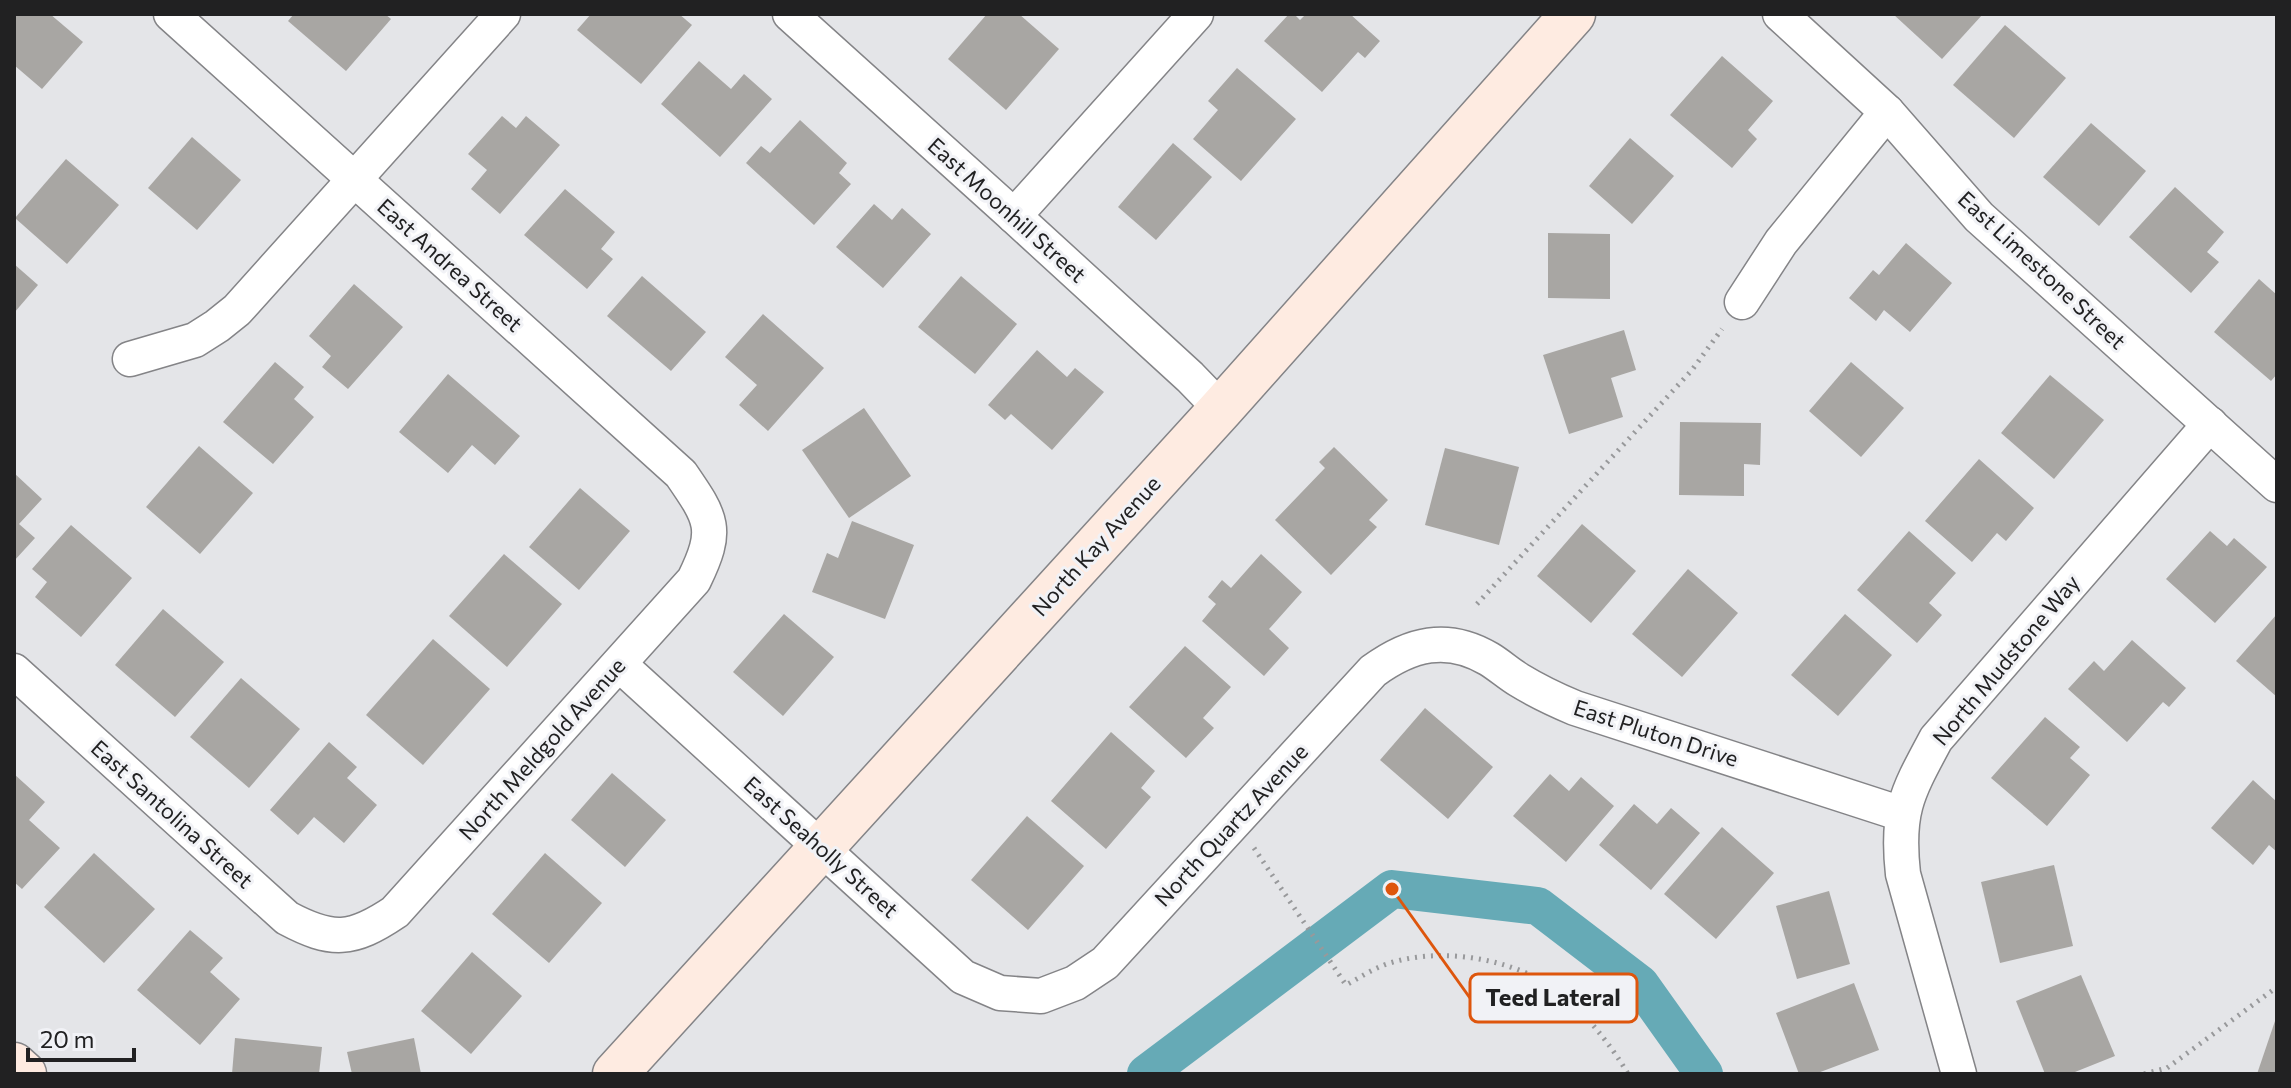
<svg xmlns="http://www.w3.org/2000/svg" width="2291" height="1088" font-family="Commissioner,sans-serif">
<rect width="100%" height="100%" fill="#e4e5e8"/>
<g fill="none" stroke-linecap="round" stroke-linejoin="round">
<path stroke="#66aab6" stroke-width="38" d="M 1146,1074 L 1392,889 L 1538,906 L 1640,984 L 1704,1074"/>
</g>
<g fill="#a8a6a3">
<path d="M 14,14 L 50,14 L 83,42 L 42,89 L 14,65 Z"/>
<path d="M 294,14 L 385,14 L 391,19 L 346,71 L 288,21 Z"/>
<path d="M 591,14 L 679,14 L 692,25 L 641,84 L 577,30 Z"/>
<path d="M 987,14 L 1019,14 L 1059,49 L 1006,110 L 948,59 Z"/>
<path d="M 1289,14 L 1294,14 L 1300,20 L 1306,14 L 1350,14 L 1380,41 L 1365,58 L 1358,52 L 1322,92 L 1264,41 Z"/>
<path d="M 1893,14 L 1983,14 L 1942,59 Z"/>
<path d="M 2005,25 L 2066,78 L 2014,138 L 1953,85 Z"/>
<path d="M 1722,56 L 1773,101 L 1748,130 L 1757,139 L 1732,168 L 1670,115 Z"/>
<path d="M 699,61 L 731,89 L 744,74 L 772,99 L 720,157 L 661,104 Z"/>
<path d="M 1237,68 L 1296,119 L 1241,181 L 1193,139 L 1218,110 L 1208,101 Z"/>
<path d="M 502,116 L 516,128 L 526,116 L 560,145 L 500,214 L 471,189 L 487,170 L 468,154 Z"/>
<path d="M 800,120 L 847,163 L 839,173 L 851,184 L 814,225 L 746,163 L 761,146 L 770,153 Z"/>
<path d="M 2091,123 L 2146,171 L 2099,226 L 2043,177 Z"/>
<path d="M 192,137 L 241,180 L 197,230 L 148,188 Z"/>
<path d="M 1630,138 L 1674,176 L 1632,224 L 1589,186 Z"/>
<path d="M 1173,143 L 1212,177 L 1156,240 L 1118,207 Z"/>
<path d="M 66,159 L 119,205 L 67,264 L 15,218 Z"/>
<path d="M 2175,187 L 2224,232 L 2207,252 L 2219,262 L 2191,293 L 2129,237 Z"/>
<path d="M 565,189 L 615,232 L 601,249 L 613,259 L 587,289 L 524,235 Z"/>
<path d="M 874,204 L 892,220 L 902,208 L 931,234 L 883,288 L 836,247 Z"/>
<path d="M 1548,233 L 1610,234 L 1610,299 L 1548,298 Z"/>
<path d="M 1906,243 L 1952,283 L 1910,332 L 1884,310 L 1876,321 L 1849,298 L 1873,270 L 1879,275 Z"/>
<path d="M 14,264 L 38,285 L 14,313 Z"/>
<path d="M 642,276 L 706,332 L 671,371 L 607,316 Z"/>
<path d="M 961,276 L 1017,324 L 975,374 L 918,327 Z"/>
<path d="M 2259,279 L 2277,295 L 2277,374 L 2271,381 L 2214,332 Z"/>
<path d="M 354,284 L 403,327 L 348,389 L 322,367 L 331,356 L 309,336 Z"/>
<path d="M 763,314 L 824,368 L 768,431 L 739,405 L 757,385 L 725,357 Z"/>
<path d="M 1624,330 L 1636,370 L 1611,378 L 1623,417 L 1569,434 L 1543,355 Z"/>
<path d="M 1037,350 L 1067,377 L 1075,368 L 1104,392 L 1052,450 L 1011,414 L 1005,420 L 988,405 Z"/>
<path d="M 275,362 L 304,387 L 294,399 L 314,417 L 273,464 L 223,422 Z"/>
<path d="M 1851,362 L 1904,408 L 1861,457 L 1809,411 Z"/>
<path d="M 448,374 L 520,436 L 495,465 L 472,445 L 448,473 L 399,432 Z"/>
<path d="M 2050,375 L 2104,420 L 2054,479 L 2001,433 Z"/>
<path d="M 864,408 L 911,476 L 849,518 L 802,450 Z"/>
<path d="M 1680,422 L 1761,423 L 1760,465 L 1744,464 L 1744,496 L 1679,495 Z"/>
<path d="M 199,446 L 253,493 L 200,554 L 146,507 Z"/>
<path d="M 1334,447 L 1388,500 L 1369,520 L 1377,527 L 1331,575 L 1275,520 L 1325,468 L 1319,462 Z"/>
<path d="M 1445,448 L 1519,467 L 1499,545 L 1425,525 Z"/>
<path d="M 1979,459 L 2034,508 L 2006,541 L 1997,533 L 1972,562 L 1925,521 Z"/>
<path d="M 14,473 L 42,499 L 19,524 L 35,538 L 14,561 Z"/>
<path d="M 580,488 L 630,531 L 579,590 L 529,547 Z"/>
<path d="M 852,521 L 914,545 L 885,619 L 812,592 L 827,553 L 838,558 Z"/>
<path d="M 1582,524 L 1636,571 L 1591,623 L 1537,576 Z"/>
<path d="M 71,525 L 132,578 L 81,637 L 35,597 L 47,582 L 32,569 Z"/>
<path d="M 1909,531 L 1956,573 L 1929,603 L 1942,615 L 1917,643 L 1857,590 Z"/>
<path d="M 2210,531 L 2227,546 L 2234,538 L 2267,567 L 2215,623 L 2166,579 Z"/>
<path d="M 504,554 L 562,604 L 507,667 L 449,616 Z"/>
<path d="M 1261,554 L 1302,592 L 1269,629 L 1289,648 L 1264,676 L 1202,621 L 1216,604 L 1208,597 L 1222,580 L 1231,588 Z"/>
<path d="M 1688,569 L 1738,613 L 1682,677 L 1632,634 Z"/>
<path d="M 163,609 L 224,662 L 175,717 L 115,665 Z"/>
<path d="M 784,614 L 834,657 L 783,716 L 733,672 Z"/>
<path d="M 1845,614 L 1892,655 L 1838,716 L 1791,675 Z"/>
<path d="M 2277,614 L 2277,697 L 2236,661 Z"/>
<path d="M 433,639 L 490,689 L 423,765 L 366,715 Z"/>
<path d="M 2132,640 L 2186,688 L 2169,707 L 2163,702 L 2127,742 L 2068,689 L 2094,661 L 2104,671 Z"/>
<path d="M 1185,646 L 1231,687 L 1203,718 L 1214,728 L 1186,758 L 1129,707 Z"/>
<path d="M 241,678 L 300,729 L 249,788 L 190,737 Z"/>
<path d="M 1425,708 L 1493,767 L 1448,819 L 1380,760 Z"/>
<path d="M 2045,717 L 2080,747 L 2070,758 L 2090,775 L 2047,826 L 1991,778 Z"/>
<path d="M 1111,732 L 1155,771 L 1141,788 L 1151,797 L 1106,849 L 1051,801 Z"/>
<path d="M 329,742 L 357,767 L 347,778 L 377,805 L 344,843 L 314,817 L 298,835 L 270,810 Z"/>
<path d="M 612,773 L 666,820 L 625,867 L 571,820 Z"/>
<path d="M 14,774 L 45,802 L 29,820 L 60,848 L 22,889 L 14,882 Z"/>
<path d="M 1550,774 L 1569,791 L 1581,777 L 1614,806 L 1566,862 L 1513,816 Z"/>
<path d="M 2253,780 L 2277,802 L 2277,852 L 2269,845 L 2253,865 L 2211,828 Z"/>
<path d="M 1634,804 L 1657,824 L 1671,808 L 1700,833 L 1651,890 L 1599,845 Z"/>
<path d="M 1027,816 L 1084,866 L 1028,930 L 971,880 Z"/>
<path d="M 1722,827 L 1774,873 L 1716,939 L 1664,894 Z"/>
<path d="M 94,853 L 155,909 L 104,963 L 44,907 Z"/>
<path d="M 545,853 L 602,903 L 549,963 L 492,914 Z"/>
<path d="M 2054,865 L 2073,946 L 2000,963 L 1981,882 Z"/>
<path d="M 1829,891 L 1850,964 L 1797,979 L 1776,906 Z"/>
<path d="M 190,930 L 223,958 L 210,972 L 240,999 L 200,1045 L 137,990 Z"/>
<path d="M 472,952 L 522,996 L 471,1054 L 421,1011 Z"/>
<path d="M 2081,975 L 2115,1056 L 2070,1074 L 2045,1074 L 2016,1001 Z"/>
<path d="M 1854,983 L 1879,1050 L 1815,1074 L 1799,1074 L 1776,1013 Z"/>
<path d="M 2275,1021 L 2277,1022 L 2277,1074 L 2257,1074 Z"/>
<path d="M 235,1038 L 322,1047 L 319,1074 L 232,1074 Z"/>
<path d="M 414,1038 L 421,1074 L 352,1074 L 347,1052 Z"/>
</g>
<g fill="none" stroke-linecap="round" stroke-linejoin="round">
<g stroke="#848487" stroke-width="37">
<g id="street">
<path d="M 790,14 L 1014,216 L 1190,377 L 1221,409"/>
<path d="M 1780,14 L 1887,112 L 1979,217 L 2277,485"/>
<path d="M 1014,216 L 1196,14"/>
<path d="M 1742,302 L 1781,242 L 1887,112"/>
<path d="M 130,359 L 195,340 L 217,326 L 237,310 L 503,14"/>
<path d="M 619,664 L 963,977 L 1000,993 L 1041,996 L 1075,983 L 1105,963 L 1373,671 C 1410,644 1447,634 1489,659 C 1499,665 1509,674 1519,680 C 1537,691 1556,700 1575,708 L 1902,814"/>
<path d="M 14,671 L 287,918 C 332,942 352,941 395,912 L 694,580 C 719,529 712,519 681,474 L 171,14"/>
<path d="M 1959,1074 L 1903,874 C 1896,811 1907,793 1936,739 L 2210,424"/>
</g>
</g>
<g stroke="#848487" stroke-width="47">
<g id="secondary">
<path d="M 14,1065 L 24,1074"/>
<path d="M 615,1074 L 1221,409 L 1573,14"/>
</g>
</g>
<g stroke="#98999b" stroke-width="5" stroke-dasharray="2 6" stroke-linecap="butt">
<path d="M 1477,604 L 1692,370 L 1722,329"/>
<path d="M 1254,848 L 1346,985 C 1359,978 1371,970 1384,965 C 1434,947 1500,956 1546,983 C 1576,1001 1611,1044 1628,1074"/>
<path d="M 2144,1074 L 2167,1068 L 2277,987"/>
</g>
<use href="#street" stroke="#fff" stroke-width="34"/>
<use href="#secondary" stroke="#feebe1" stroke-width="44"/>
</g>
<g text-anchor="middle" stroke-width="6" stroke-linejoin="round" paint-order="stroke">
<g font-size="22" fill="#212122" stroke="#f1f2f6">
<text transform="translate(1007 210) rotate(42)" y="8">East Moonhill Street</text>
<text transform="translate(450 265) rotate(42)" y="8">East Andrea Street</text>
<text transform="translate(2042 270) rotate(43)" y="8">East Limestone Street</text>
<text transform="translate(1096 546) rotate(-48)" y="8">North Kay Avenue</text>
<text transform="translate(2006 660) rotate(-50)" y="8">North Mudstone Way</text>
<text transform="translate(1656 733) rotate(18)" y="8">East Pluton Drive</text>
<text transform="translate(542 749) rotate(-48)" y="8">North Meldgold Avenue</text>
<text transform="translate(172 814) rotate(42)" y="8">East Santolina Street</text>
<text transform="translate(1231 825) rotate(-47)" y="8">North Quartz Avenue</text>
<text transform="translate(821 847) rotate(42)" y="8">East Seaholly Street</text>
</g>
</g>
<path fill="none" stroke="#de560d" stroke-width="3" d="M1392 889L1470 998"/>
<circle fill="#de560d" stroke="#f1f2f6" stroke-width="3" cx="1392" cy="889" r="8"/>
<rect fill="#f1f2f6" stroke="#de560d" stroke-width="3" x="1470" y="974" width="167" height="48" rx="8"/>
<g font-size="24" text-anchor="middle" font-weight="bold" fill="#212122">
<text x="1553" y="1006">Teed Lateral</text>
</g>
<rect width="2291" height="1088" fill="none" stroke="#212122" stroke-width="32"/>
<path d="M28 1048v12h106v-12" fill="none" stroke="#212122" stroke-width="4"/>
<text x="40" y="1048" font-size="24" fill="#212122" stroke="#f1f2f6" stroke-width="6" paint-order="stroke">20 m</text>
</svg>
